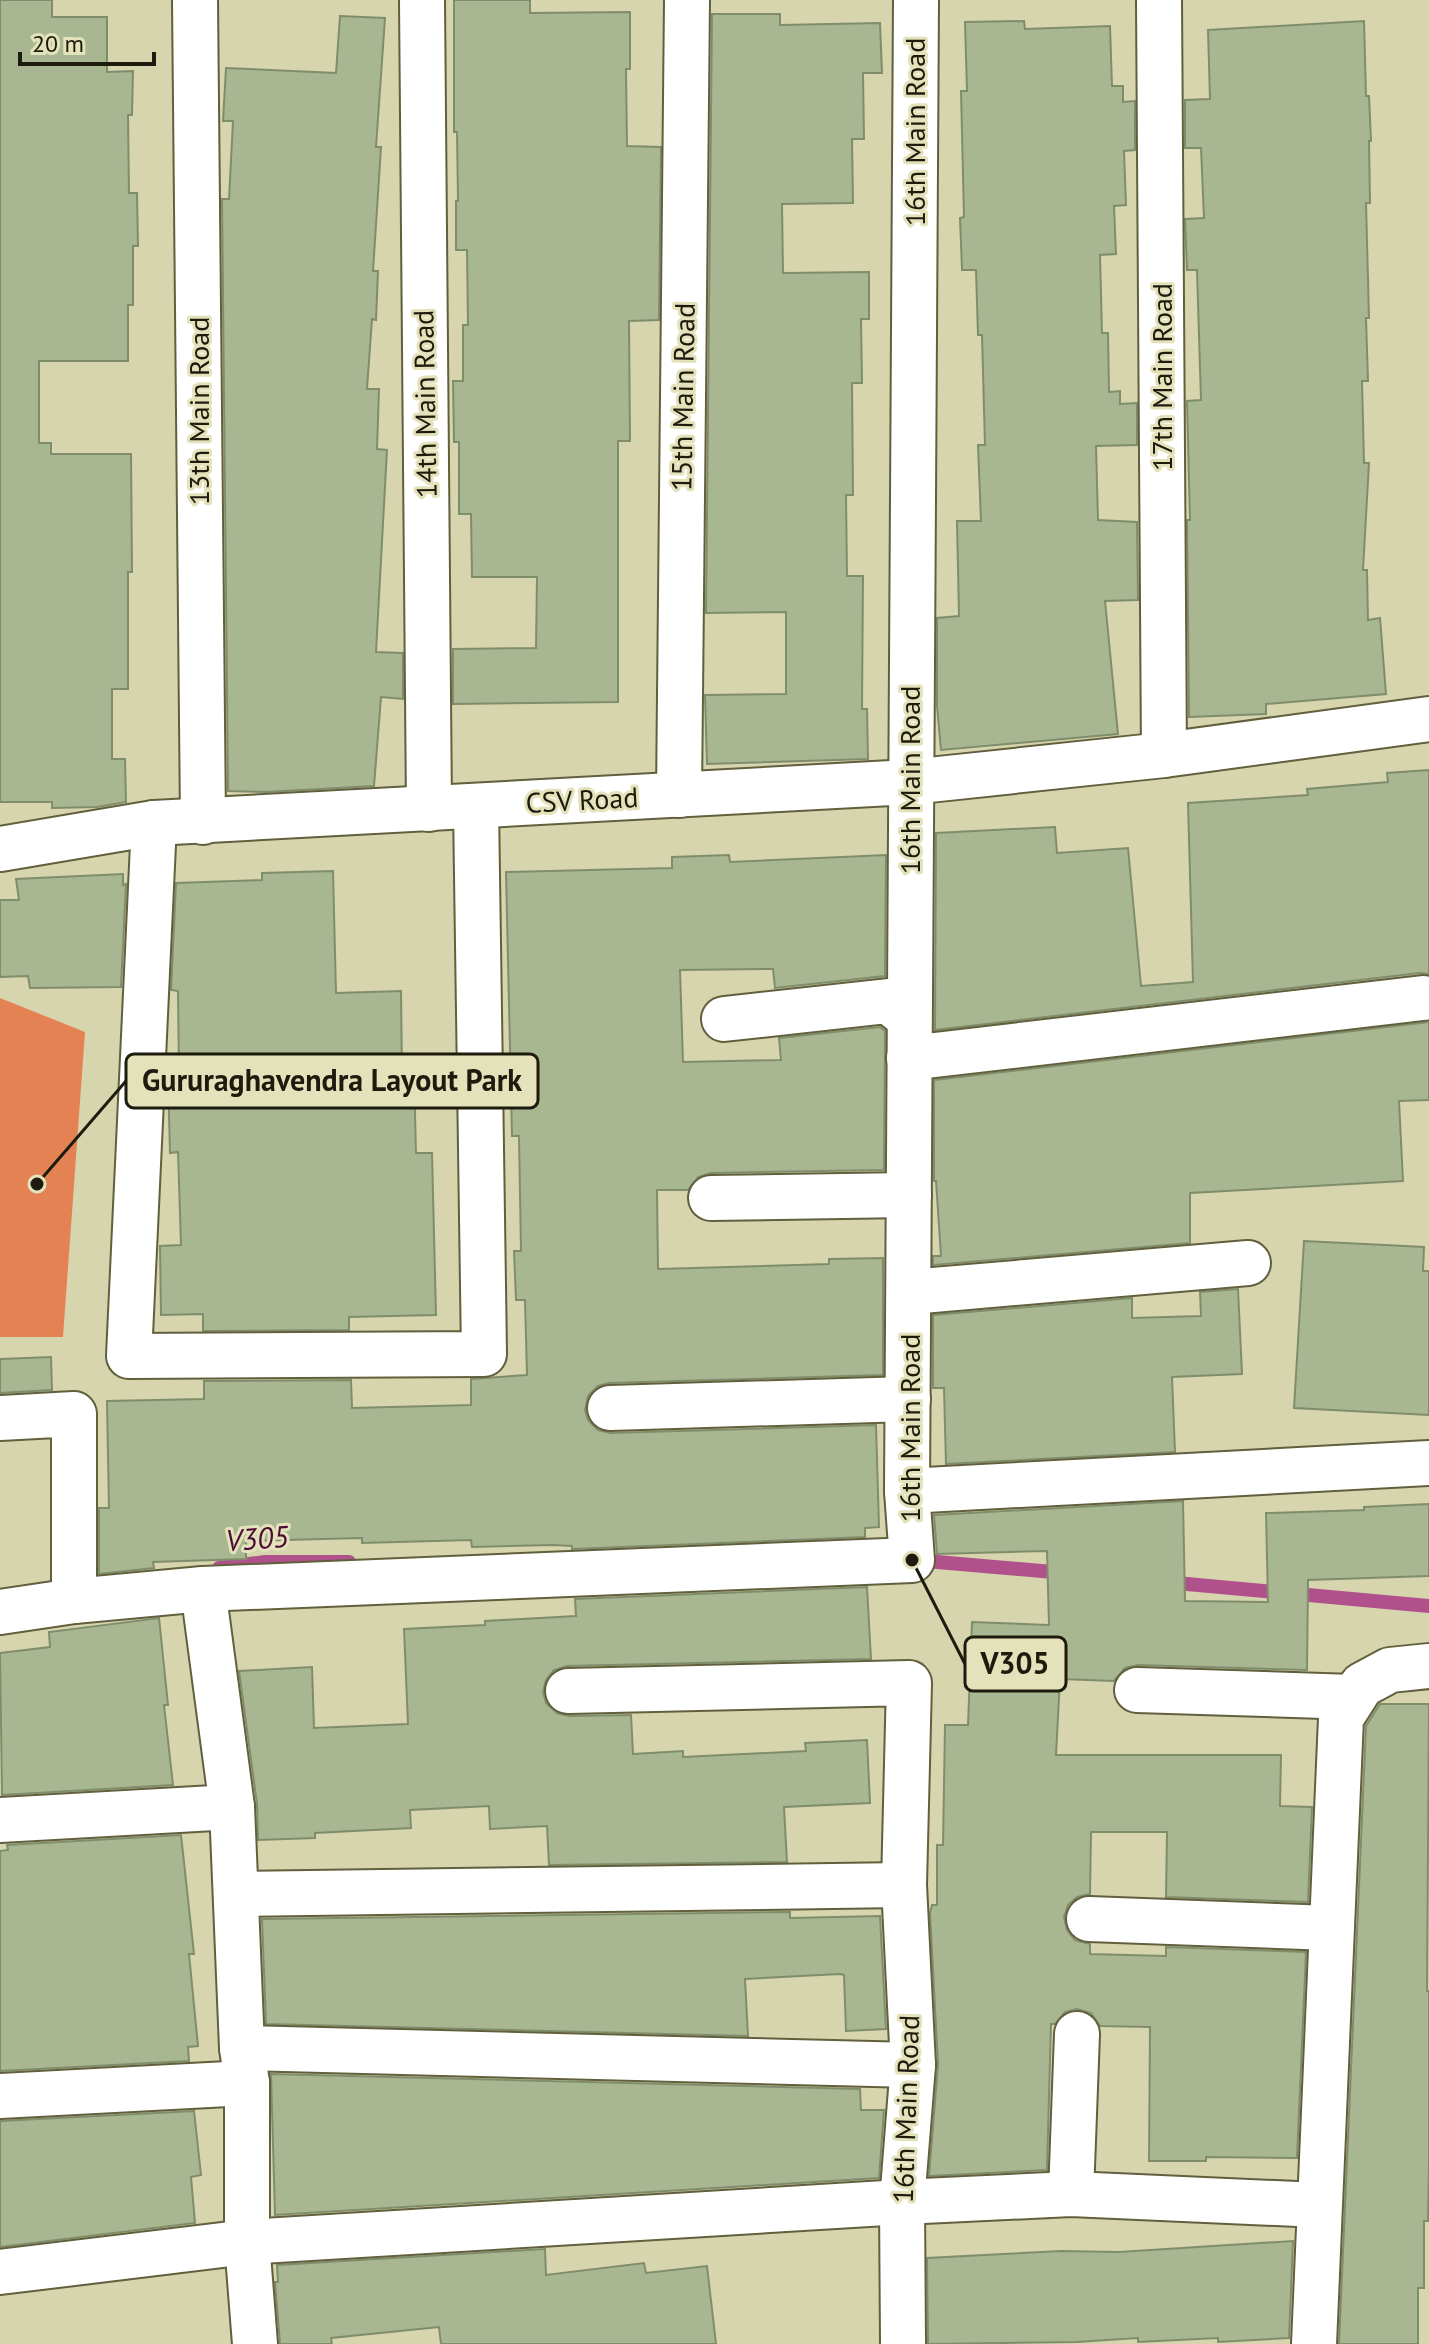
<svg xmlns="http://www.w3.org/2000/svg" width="1429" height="2344" font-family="'PT Sans',sans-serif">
<rect width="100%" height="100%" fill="#d7d5ae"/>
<path fill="#e58254" d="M 0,998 L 85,1032 L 63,1337 L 0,1337 Z"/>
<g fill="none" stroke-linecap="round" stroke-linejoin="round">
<g stroke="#b0518b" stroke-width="14">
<path d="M 914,1560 L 1065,1573"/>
<path d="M 219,1568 L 265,1562 L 349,1562"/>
<path d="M 1165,1582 L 1429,1606"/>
</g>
</g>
<g fill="#a8b692" stroke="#808d6b" stroke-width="2">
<path d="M 0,0 L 52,0 L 52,17 L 107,17 L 107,72 L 133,71 L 132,115 L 128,115 L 129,193 L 137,193 L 138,246 L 133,246 L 133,305 L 128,305 L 128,361 L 39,361 L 39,443 L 51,443 L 51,454 L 131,454 L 132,572 L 128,572 L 128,689 L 112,689 L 112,759 L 125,759 L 126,802 L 97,807 L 52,808 L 52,802 L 0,802 Z"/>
<path d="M 454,0 L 530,0 L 530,13 L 630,12 L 630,69 L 626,69 L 627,146 L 661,147 L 659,320 L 629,321 L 630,441 L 618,441 L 618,702 L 453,704 L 453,649 L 536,648 L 537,577 L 472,577 L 471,514 L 459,514 L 459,442 L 454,442 L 453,381 L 463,381 L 463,325 L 468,325 L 467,250 L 456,250 L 456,201 L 458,201 L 457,132 L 454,132 Z"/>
<path d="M 712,14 L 780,14 L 780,25 L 880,23 L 882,73 L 863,73 L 864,139 L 852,139 L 853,203 L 782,204 L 783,273 L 869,272 L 869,319 L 861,319 L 862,383 L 852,383 L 853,495 L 846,495 L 847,576 L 863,576 L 862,709 L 867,709 L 868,759 L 707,764 L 705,695 L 786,694 L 786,612 L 706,613 Z"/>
<path d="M 340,16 L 385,18 L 376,147 L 381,147 L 373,271 L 378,271 L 376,320 L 372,319 L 367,389 L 379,389 L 377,449 L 387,450 L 376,652 L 403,653 L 403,699 L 381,697 L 374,786 L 266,792 L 228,791 L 222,199 L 229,199 L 233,121 L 223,121 L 226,68 L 336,73 Z"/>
<path d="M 1024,21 L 1025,29 L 1110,26 L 1112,86 L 1123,86 L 1123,102 L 1135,101 L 1135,150 L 1124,151 L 1126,205 L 1114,206 L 1116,254 L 1100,255 L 1102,333 L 1108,333 L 1109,392 L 1120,391 L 1120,404 L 1137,403 L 1137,445 L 1096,446 L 1098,520 L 1137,522 L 1138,600 L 1105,601 L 1118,734 L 941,750 L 937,706 L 937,618 L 959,616 L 957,521 L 981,521 L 978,445 L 985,445 L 982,335 L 978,335 L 976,270 L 962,270 L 960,218 L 964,217 L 961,91 L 967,91 L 965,22 Z"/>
<path d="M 1364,21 L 1366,96 L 1369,96 L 1371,141 L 1369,141 L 1370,203 L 1366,203 L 1369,318 L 1366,318 L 1368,381 L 1362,381 L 1364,463 L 1369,463 L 1363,570 L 1367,570 L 1368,620 L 1380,618 L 1386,694 L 1266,704 L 1266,714 L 1189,717 L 1187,520 L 1190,520 L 1187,401 L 1201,400 L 1197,270 L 1187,270 L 1185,219 L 1204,218 L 1201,148 L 1185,148 L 1185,100 L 1210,99 L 1208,30 Z"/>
<path d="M 1429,770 L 1429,974 L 1420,973 L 935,1030 L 936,833 L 1055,827 L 1057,853 L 1128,848 L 1141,986 L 1193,982 L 1188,803 L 1308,795 L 1307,789 L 1388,782 L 1387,773 Z"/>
<path d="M 729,855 L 730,862 L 886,855 L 885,976 L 775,988 L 773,969 L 680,970 L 683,1062 L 781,1060 L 779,1038 L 880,1027 L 885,1031 L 884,1170 L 711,1173 L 698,1177 L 688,1190 L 657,1190 L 658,1269 L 829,1264 L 829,1259 L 883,1258 L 883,1375 L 609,1383 L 598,1386 L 588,1396 L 585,1410 L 588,1420 L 598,1430 L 611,1433 L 876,1425 L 879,1527 L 865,1528 L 865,1537 L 572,1549 L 572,1546 L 554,1545 L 472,1547 L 471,1540 L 362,1543 L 362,1538 L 246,1541 L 246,1559 L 153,1562 L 154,1568 L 99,1574 L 99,1508 L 109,1508 L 107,1401 L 204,1399 L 204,1381 L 351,1380 L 352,1408 L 471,1405 L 471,1379 L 527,1375 L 525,1300 L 516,1300 L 514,1251 L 521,1251 L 519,1136 L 512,1136 L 506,872 L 672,868 L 672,857 Z"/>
<path d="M 333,871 L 336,993 L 401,991 L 402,1075 L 414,1075 L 416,1153 L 432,1153 L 436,1315 L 349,1317 L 349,1330 L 203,1331 L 203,1314 L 161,1315 L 160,1246 L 181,1245 L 178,1152 L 170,1153 L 168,1075 L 179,1075 L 178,991 L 171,990 L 176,883 L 262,880 L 262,873 Z"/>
<path d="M 123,874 L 123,885 L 126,884 L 121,987 L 30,988 L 28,976 L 0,977 L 0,900 L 19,900 L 16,879 Z"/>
<path d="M 1429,1022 L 1429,1100 L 1399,1101 L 1403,1181 L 1190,1193 L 1190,1243 L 933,1265 L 933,1256 L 941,1256 L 936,1181 L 934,1181 L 934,1080 Z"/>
<path d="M 1304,1241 L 1424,1247 L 1423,1271 L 1429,1271 L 1429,1415 L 1294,1408 Z"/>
<path d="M 1238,1289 L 1242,1374 L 1172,1377 L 1175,1452 L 946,1464 L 944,1388 L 933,1388 L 933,1315 L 1132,1298 L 1132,1318 L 1201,1316 L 1200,1292 Z"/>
<path d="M 51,1357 L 52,1390 L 0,1393 L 0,1359 Z"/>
<path d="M 1183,1501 L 1185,1601 L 1268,1602 L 1266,1513 L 1364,1510 L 1364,1507 L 1429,1504 L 1429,1576 L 1308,1580 L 1307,1670 L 1138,1665 L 1125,1668 L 1114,1681 L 1060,1679 L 1056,1755 L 1281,1755 L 1280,1806 L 1312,1807 L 1308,1902 L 1166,1897 L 1167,1832 L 1091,1832 L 1090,1894 L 1077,1897 L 1068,1905 L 1064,1917 L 1067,1930 L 1075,1940 L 1090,1944 L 1090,1954 L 1166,1956 L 1166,1947 L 1306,1952 L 1297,2158 L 1206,2157 L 1206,2161 L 1149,2161 L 1150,2027 L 1100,2026 L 1091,2013 L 1077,2009 L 1065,2012 L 1055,2024 L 1051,2024 L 1047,2170 L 929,2176 L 938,2064 L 930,1913 L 932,1905 L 937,1905 L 937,1845 L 943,1845 L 945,1725 L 968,1725 L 972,1622 L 1049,1625 L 1047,1551 L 937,1554 L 934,1515 Z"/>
<path d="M 867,1587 L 871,1659 L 567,1666 L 554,1670 L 546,1680 L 543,1692 L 546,1703 L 557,1713 L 569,1716 L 631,1715 L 633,1754 L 683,1751 L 683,1757 L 806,1751 L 805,1743 L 867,1740 L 870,1803 L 784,1807 L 787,1862 L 549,1865 L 547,1826 L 490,1829 L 489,1806 L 410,1810 L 411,1828 L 315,1833 L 315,1838 L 258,1840 L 257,1804 L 239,1671 L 312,1667 L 314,1728 L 408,1724 L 404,1629 L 485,1625 L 485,1621 L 576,1616 L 575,1599 Z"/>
<path d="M 159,1618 L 168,1705 L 164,1705 L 173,1785 L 2,1795 L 0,1653 L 50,1647 L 49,1632 Z"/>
<path d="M 1380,1704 L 1429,1704 L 1427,1991 L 1429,1991 L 1429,2165 L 1428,2221 L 1424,2221 L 1424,2288 L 1418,2288 L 1418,2344 L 1339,2344 L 1366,1726 Z"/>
<path d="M 181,1835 L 194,1954 L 189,1954 L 198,2046 L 188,2047 L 189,2061 L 0,2071 L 0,1851 L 8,1850 L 7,1845 Z"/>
<path d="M 790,1912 L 790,1918 L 880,1916 L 886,2029 L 846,2031 L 844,1975 L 840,1974 L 745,1979 L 748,2036 L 266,2024 L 262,1919 Z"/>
<path d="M 271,2074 L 860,2089 L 861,2110 L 884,2110 L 879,2178 L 275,2215 Z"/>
<path d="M 194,2111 L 201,2175 L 191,2177 L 195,2223 L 0,2247 L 0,2121 Z"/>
<path d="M 1293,2241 L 1289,2338 L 1218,2342 L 1218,2338 L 1138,2342 L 1138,2338 L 1077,2342 L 928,2344 L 927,2258 L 1061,2251 L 1119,2252 Z"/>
<path d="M 545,2249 L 546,2275 L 644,2263 L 646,2273 L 707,2266 L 716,2344 L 441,2344 L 439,2327 L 331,2338 L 332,2344 L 280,2344 L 275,2282 L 278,2282 L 277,2265 Z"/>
</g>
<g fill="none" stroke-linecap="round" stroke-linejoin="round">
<g stroke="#625f3d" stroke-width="48">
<g id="street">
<path d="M 195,0 L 203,822"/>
<path d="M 422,0 L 429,809"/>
<path d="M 1159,0 L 1164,755"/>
<path d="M 679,795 L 687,0"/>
<path d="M 154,823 L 129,1356 L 484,1354 L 476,806"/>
<path d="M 0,849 L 154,823 L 910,782 L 1164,755 L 1429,719"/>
<path d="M 724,1019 L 888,1001 L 909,1018"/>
<path d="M 909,1058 L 1423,998"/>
<path d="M 711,1198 L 909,1195"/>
<path d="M 910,1292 L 1248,1263"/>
<path d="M 610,1408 L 908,1399"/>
<path d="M 0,1418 L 74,1414 L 74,1601"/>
<path d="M 907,1491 L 1429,1463"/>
<path d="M 203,1589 L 232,1807 L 242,2048 L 247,2083 L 247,2242 L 255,2344"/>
<path d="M 0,1612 L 74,1601 L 203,1589 L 912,1560 L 907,1491 L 916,0"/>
<path d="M 1137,1690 L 1354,1697"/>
<path d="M 568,1691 L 909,1683 L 904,1885 L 913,2065 L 902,2202 L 903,2344"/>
<path d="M 0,1820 L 232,1807"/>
<path d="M 237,1894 L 904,1885"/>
<path d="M 1089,1919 L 1331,1928"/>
<path d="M 242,2048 L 913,2065"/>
<path d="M 0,2096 L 247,2083"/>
<path d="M 1071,2194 L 1077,2034"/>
<path d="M 0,2272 L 247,2242 L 902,2202 L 1071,2194 L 1319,2205"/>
<path d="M 1314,2344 L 1341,1718 L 1362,1685 L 1390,1670 L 1429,1666"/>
</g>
</g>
<use href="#street" stroke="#fff" stroke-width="44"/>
</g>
<g text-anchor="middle" stroke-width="6" stroke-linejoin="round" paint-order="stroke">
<g font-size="28" fill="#1c1b0d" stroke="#e4e2bb">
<text transform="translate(915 132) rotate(-90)" y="10">16th Main Road</text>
<text transform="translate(1162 377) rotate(-90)" y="10">17th Main Road</text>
<text transform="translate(683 397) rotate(-89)" y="10">15th Main Road</text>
<text transform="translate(425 404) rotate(-91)" y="10">14th Main Road</text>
<text transform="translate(199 411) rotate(-90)" y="10">13th Main Road</text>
<text transform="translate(910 780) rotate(-90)" y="10">16th Main Road</text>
<text transform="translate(582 800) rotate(-3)" y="10">CSV Road</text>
<text transform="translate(910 1428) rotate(-90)" y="10">16th Main Road</text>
<text transform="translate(906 2109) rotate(-88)" y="10">16th Main Road</text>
</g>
<g font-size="30" font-style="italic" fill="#4b0d36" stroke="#e4e2bb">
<text transform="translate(257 1539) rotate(-4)" y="10">V305</text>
</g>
</g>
<path fill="none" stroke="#1c1b0d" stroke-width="3" d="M37 1184L126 1081M912 1560L965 1664"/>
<g fill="#1c1b0d" stroke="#e4e2bb" stroke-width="3">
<circle cx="37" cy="1184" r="8"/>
<circle cx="912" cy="1560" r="8"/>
</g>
<g fill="#e4e2bb" stroke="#1c1b0d" stroke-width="3">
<rect x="126" y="1054" width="412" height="54" rx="8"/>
<rect x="965" y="1637" width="101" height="54" rx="8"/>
</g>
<g font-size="30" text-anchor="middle" font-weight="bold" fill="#1c1b0d">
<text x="332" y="1091">Gururaghavendra Layout Park</text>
<text x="1015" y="1674">V305</text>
</g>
<path d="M20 52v12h134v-12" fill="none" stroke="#1c1b0d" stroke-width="4"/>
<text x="32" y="52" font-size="24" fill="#1c1b0d" stroke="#e4e2bb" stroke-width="6" paint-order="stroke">20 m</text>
</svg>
